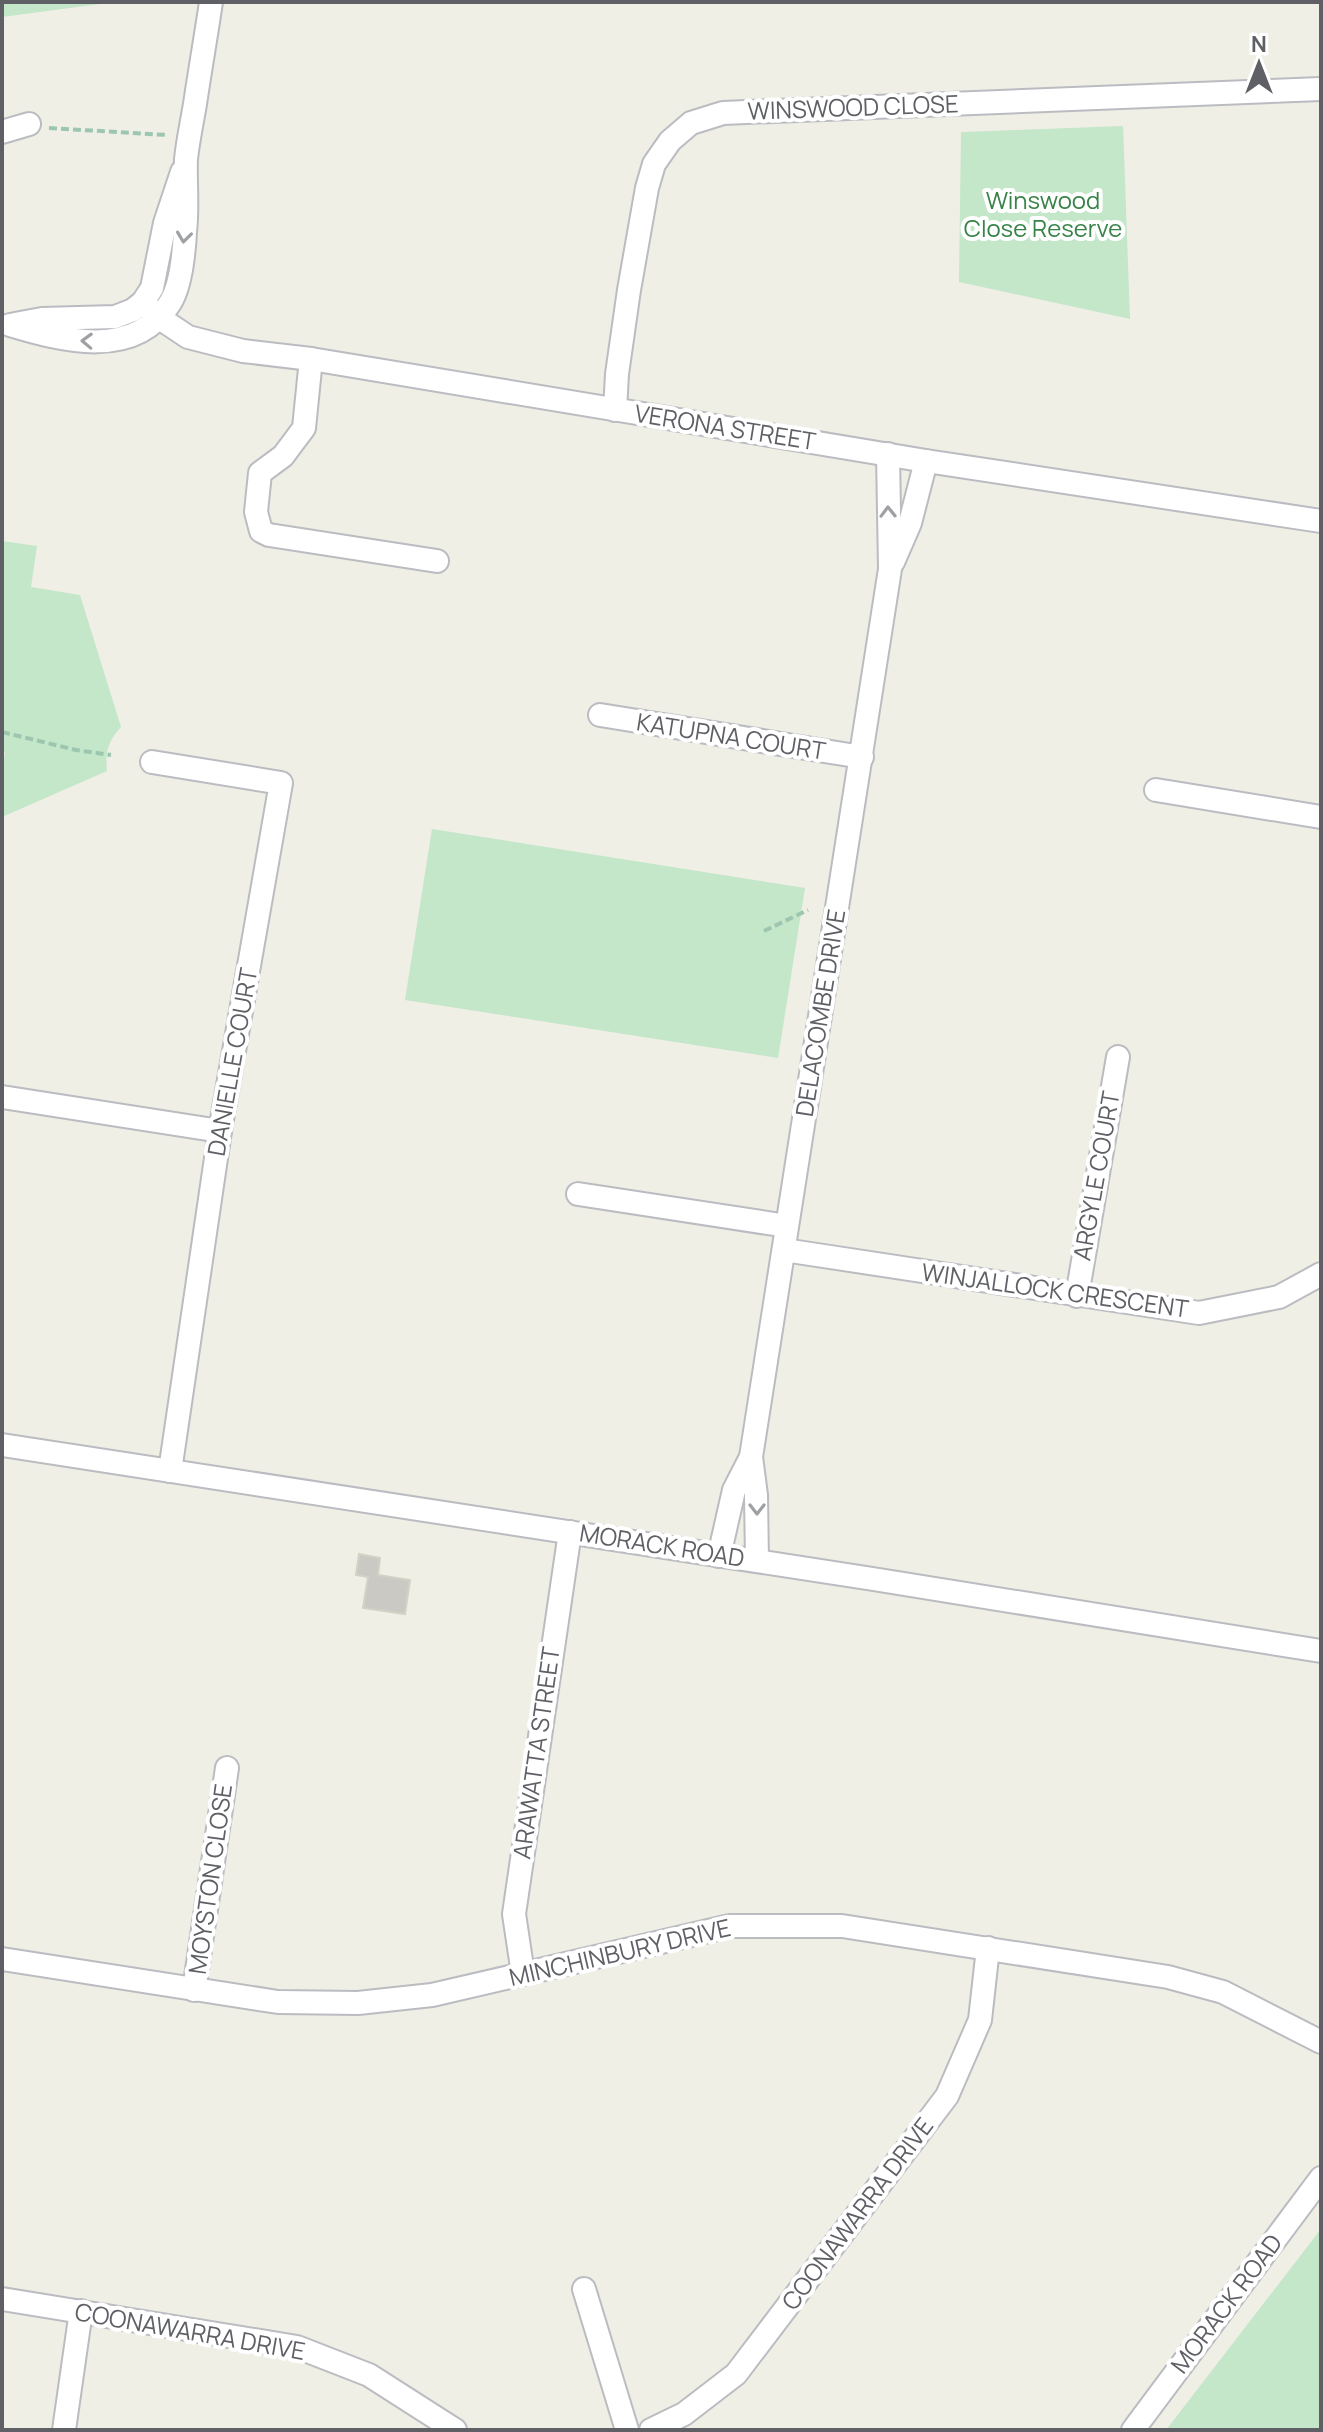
<svg xmlns="http://www.w3.org/2000/svg" width="1323" height="2432" font-family="Manrope,sans-serif">
<rect width="100%" height="100%" fill="#efefe6"/>
<g fill="#c4e6c9">
<path d="M 2,2 L 115,2 L 2,17 Z"/>
<path d="M 1123,126 L 1130,319 L 959,282 L 961,132 Z"/>
<path d="M 2,541 L 37,546 L 31,587 L 80,595 L 121,727 C 108,741 105,752 107,771 L 2,817 L 2,772 L 5,752 L 2,751 Z"/>
<path d="M 432,829 L 805,888 L 778,1058 L 405,1000 Z"/>
<path d="M 1321,2229 L 1321,2430 L 1166,2430 Z"/>
</g>
<path fill="#cbc9c3" stroke="#d4d2c5" stroke-width="2" d="M 359,1554 L 380,1558 L 378,1575 L 410,1580 L 405,1614 L 363,1608 L 368,1577 L 356,1575 Z"/>
<g fill="none" stroke-linecap="round" stroke-linejoin="round">
<g stroke="#bbbcc1" stroke-width="26">
<g id="street">
<path d="M 2,132 L 29,124"/>
<path d="M 143,302 L 158,317 L 188,337 L 243,351 L 311,359 L 926,461 L 1321,521"/>
<path d="M 15,324 L 42,319 L 115,317 L 133,310 L 143,302 L 152,288 L 165,223 L 182,172"/>
<path d="M 10,325 C 63,341 135,360 170,303 C 181,286 184,251 185,232 C 188,207 185,183 186,159 C 188,140 192,122 195,104 C 200,70 206,36 211,2"/>
<path d="M 311,359 L 304,428 L 283,456 L 260,473 L 256,512 L 261,531 L 269,535 L 437,561"/>
<path d="M 615,410 L 617,374 L 629,290 L 647,188 L 654,164 L 670,141 L 691,123 L 723,113 L 1321,89"/>
<path d="M 893,562 L 910,523 L 926,461"/>
<path d="M 600,715 L 862,757"/>
<path d="M 152,762 L 281,783 L 220,1131 L 170,1471"/>
<path d="M 1156,790 L 1321,817"/>
<path d="M 2,1097 L 220,1131"/>
<path d="M 578,1194 L 787,1226"/>
<path d="M 784,1250 L 1199,1313 L 1279,1297 L 1321,1274"/>
<path d="M 1077,1296 L 1118,1057"/>
<path d="M 2,1445 L 873,1579 L 1321,1651"/>
<path d="M 719,1556 L 734,1490 L 751,1457"/>
<path d="M 757,1561 L 756,1495 L 751,1457 L 890,569 L 888,454"/>
<path d="M 2,1959 L 278,2002 L 358,2003 L 432,1995 L 730,1926 L 842,1926 L 1168,1977 L 1223,1992 L 1321,2042"/>
<path d="M 523,1974 L 514,1914 L 570,1532"/>
<path d="M 194,1990 L 227,1768"/>
<path d="M 584,2289 L 627,2430"/>
<path d="M 2,2299 L 297,2347 L 369,2375 L 455,2430"/>
<path d="M 64,2430 L 81,2311"/>
<path d="M 651,2430 L 684,2414 L 736,2374 L 947,2096 L 980,2020 L 988,1948"/>
<path d="M 1133,2430 L 1321,2178"/>
</g>
</g>
<g stroke="#9dc6b0" stroke-width="4" stroke-dasharray="8 4" stroke-linecap="butt">
<path d="M 49,128 L 167,135"/>
<path d="M 2,732 L 76,750 L 111,755"/>
<path d="M 764,931 L 808,910"/>
</g>
<use href="#street" stroke="#fff" stroke-width="22"/>
</g>
<defs><path id="oneway-chevron" d="M-2-3.5L2.5 0L-2 3.5" fill="none" stroke-width="1.6" stroke-linecap="round" stroke-linejoin="round" transform="scale(2)"/></defs>
<g stroke="#9ea0a3">
<use href="#oneway-chevron" transform="translate(184 237) rotate(97)"/>
<use href="#oneway-chevron" transform="translate(87 341) rotate(-178)"/>
<use href="#oneway-chevron" transform="translate(888 512) rotate(-91)"/>
<use href="#oneway-chevron" transform="translate(757 1509) rotate(90)"/>
</g>
<g text-anchor="middle" stroke-width="8" stroke-linejoin="round" paint-order="stroke">
<g font-size="24" fill="#5e6066" stroke="#fff">
<text transform="translate(853 108) rotate(-2)" y="8">WINSWOOD CLOSE</text>
<text transform="translate(725 428) rotate(9)" y="8">VERONA STREET</text>
<text transform="translate(731 737) rotate(9)" y="8">KATUPNA COURT</text>
<text transform="translate(821 1013) rotate(-81)" y="8">DELACOMBE DRIVE</text>
<text transform="translate(233 1062) rotate(-80)" y="8">DANIELLE COURT</text>
<text transform="translate(1097 1176) rotate(-80)" y="8">ARGYLE COURT</text>
<text transform="translate(1055 1291) rotate(8)" y="8">WINJALLOCK CRESCENT</text>
<text transform="translate(662 1546) rotate(9)" y="8">MORACK ROAD</text>
<text transform="translate(537 1753) rotate(-82)" y="8">ARAWATTA STREET</text>
<text transform="translate(211 1879) rotate(-82)" y="8">MOYSTON CLOSE</text>
<text transform="translate(620 1953) rotate(-13)" y="8">MINCHINBURY DRIVE</text>
<text transform="translate(858 2214) rotate(-53)" y="8">COONAWARRA DRIVE</text>
<text transform="translate(1227 2304) rotate(-53)" y="8">MORACK ROAD</text>
<text transform="translate(190 2332) rotate(10)" y="8">COONAWARRA DRIVE</text>
</g>
<g font-size="24" fill="#388348" stroke="#fff">
<text x="1043" y="209">Winswood<tspan x="1043" dy="28">Close Reserve</tspan></text>
</g>
</g>
<rect width="1323" height="2432" fill="none" stroke="#5e6066" stroke-width="8"/>
<g transform="translate(1259 64)" stroke="#ffffff" stroke-width="6" paint-order="stroke">
<path d="M0-6L14 30L0 20L-14 30Z" fill="#5e6066"/>
<text y="-12" font-size="22" font-weight="bold" text-anchor="middle" fill="#5e6066">N</text>
</g>
</svg>
